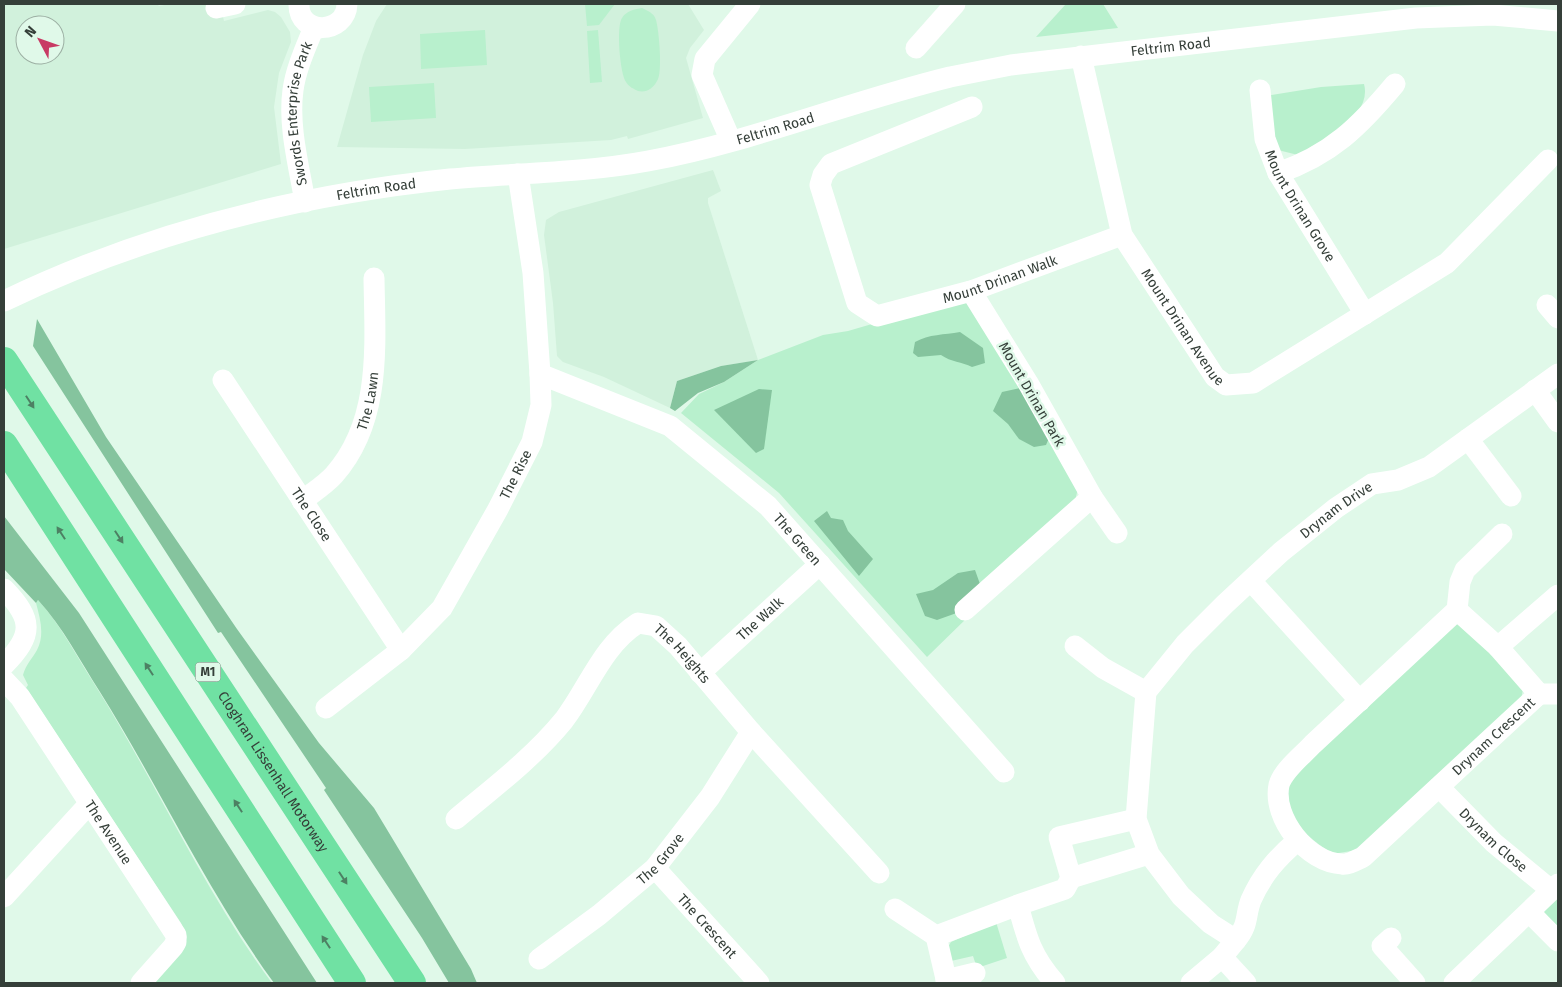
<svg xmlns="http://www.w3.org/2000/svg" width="1562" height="987" font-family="'Fira Sans',sans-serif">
<rect width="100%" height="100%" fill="#e0f9e9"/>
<g fill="#d1f1dc" fill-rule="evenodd">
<path d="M 4,4 L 157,4 L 159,6 L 170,4 L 220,4 L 224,21 L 268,10 L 275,12 L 281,17 L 290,32 L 291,42 L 279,73 L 274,107 L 281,164 L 4,249 ZM 25,25 L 55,25 L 55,55 L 25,55 Z"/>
<path d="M 387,4 L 688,4 L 704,30 L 690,48 L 686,58 L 703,118 L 628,139 L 627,136 L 611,140 L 465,149 L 337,147 L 363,55 L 376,21 Z"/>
<path d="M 713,170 L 721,191 L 708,198 L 708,203 L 758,360 L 721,366 L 677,381 L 670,408 L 604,377 L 563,362 L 557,356 L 553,303 L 544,235 L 546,220 L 559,212 Z"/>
</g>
<g fill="#b8f0cd">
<path d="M 585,4 L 615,4 L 599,25 L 587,26 Z"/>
<path d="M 1066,4 L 1103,4 L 1118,28 L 1036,37 Z"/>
<path d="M 642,8 C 648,11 654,13 656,20 C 659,30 663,74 657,81 C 653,88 647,93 638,91 C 634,89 629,87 626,82 C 620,74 616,26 622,18 C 626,11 635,9 642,8 Z"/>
<path d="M 485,30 L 487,65 L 421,69 L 420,34 Z"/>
<path d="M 598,30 L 602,82 L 590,83 L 587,31 Z"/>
<path d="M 434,83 L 436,118 L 371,122 L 369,87 Z"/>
<path d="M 1364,84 C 1373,117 1321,142 1298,155 L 1278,150 L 1266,96 L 1321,87 Z"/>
<path d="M 951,301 L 968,303 L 1079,484 L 1075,501 L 969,616 L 927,657 L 779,493 L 681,413 L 699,394 L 724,382 L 758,360 L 823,335 L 848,331 Z"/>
<path d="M 38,600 C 61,625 77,657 95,685 C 156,782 205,893 272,983 L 153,983 L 183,950 L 187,937 L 181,923 L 26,688 L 28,685 L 23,675 C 26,664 32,659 37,650 C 45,635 40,618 36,603 Z"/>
<path d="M 1451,624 L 1465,624 L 1523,689 L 1521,700 L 1357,850 L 1333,854 C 1318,844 1287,823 1286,803 C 1285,795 1289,784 1291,776 Z"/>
<path d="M 1558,896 L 1558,929 L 1544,912 Z"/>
<path d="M 996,922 L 1007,958 L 977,968 L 973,956 L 951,961 L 948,947 L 951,942 Z"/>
</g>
<g fill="#85c49e">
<path d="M 37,319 L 106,437 L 237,629 L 319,743 L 374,808 L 471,969 L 477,983 L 449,983 L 422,938 L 324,790 L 326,788 L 221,632 L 218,633 L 33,346 Z"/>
<path d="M 960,332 L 983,348 L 985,363 L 972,367 C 962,362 951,362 941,355 L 918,357 L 913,353 L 915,342 C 929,334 944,335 960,332 Z"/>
<path d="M 758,360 L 724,382 L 698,393 L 675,411 L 670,408 L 677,381 L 721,366 Z"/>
<path d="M 1020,388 L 1049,438 L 1046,445 L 1034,447 L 1019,439 L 1008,424 L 993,411 L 1002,392 Z"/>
<path d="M 759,389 L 772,390 L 764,449 L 756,453 L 714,410 Z"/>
<path d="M 827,511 L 831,518 L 843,520 L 848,531 L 873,559 L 859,576 L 814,521 Z"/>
<path d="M 4,516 L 79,613 L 317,983 L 274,983 C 207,891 160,788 100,692 C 80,661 63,627 38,600 L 36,603 L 4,569 Z"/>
<path d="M 975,570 L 980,584 L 965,610 L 937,620 L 925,616 L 916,594 L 933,590 L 958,573 Z"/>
</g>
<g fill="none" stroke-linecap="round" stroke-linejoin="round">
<g stroke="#fff" stroke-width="21">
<path d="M 299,4 C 298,36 346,35 347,4"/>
<path d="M 216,8 L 235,4"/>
<path d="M 916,48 L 955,4"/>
<path id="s1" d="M 1081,56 L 1122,235 L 1215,377 L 1226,385 L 1253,383 L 1447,263 L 1548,160"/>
<path id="s2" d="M 1260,90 L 1265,139 L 1278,173 L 1365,314"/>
<path id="s3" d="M 972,107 L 831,164 L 823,175 L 820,185 L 857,303 L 877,316 L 971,291 L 1122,235"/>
<path d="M 731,141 L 702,75 L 705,59 L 750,4"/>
<path d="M 1278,173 C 1331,155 1360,126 1395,84"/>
<path id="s4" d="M 305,202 C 299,166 288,126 293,90 C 296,68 306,47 314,27"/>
<path id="s5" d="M 4,301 C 143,234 297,195 450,179 C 516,173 583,173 648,161 C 751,142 848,102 950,77 C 970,73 991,69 1011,65 L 1416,18 L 1493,15 L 1558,21"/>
<path d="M 1547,305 L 1558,318"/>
<path id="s6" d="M 540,374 L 670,426 L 768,506 L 1004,772"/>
<path id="s7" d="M 223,380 L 401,650"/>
<path d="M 1535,390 L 1558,422"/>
<path d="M 1468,439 L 1511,496"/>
<path d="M 1092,497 L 1117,533"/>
<path id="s8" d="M 302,501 C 312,493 325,485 334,475 C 382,421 375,345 374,278"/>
<path d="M 1251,581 L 1360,701"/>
<path d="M 4,589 C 33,619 34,635 4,665"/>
<path d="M 965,610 L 1092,497 L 1028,383 L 971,291"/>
<path id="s9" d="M 1457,610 L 1313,744 C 1303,755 1283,770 1279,785 C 1272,818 1308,863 1342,864 C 1349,865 1356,860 1363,857 L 1539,694"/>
<path d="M 1457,610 L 1498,647 L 1539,694"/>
<path d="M 1457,610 L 1460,582 L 1465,570 L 1502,534"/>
<path d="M 1075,646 L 1103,668 L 1146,692"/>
<path d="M 1498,647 L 1558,595"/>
<path id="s10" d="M 700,673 L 820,564"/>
<path id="s11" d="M 4,680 L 20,697 L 176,935 L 176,942 L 173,947 L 141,983"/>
<path d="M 1539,694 L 1558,694"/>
<path id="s12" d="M 326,708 L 401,650 L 442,608 L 498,509 L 532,442 L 541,405 L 540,374 L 533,273 L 518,174"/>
<path id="s13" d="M 1439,787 L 1494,843 L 1551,890"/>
<path id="s14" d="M 456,819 C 493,788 533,758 564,720 C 589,687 602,646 638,623 L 656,626 L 678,646 L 751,732 L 879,873"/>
<path d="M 1136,819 L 1059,837 L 1071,878 L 1149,854"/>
<path id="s15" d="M 655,868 L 759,983"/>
<path d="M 4,897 L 89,804"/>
<path d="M 895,909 L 936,936 L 1018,905"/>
<path d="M 1530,913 L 1558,941"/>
<path d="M 936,936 L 947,983"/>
<path d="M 1391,938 L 1382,946 L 1415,983"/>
<path d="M 1236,940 C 1249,925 1245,915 1251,900 C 1262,875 1277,858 1297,841"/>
<path d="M 1222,957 L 1246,983"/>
<path id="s16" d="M 539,959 L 599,915 L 655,868 L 710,797 L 751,732"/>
<path d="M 946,980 L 975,973"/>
<path d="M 1055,983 C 1032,957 1027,939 1018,905 L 1065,889 L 1071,878"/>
<path id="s17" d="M 1191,983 L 1222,957 L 1236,940 L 1211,924 L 1181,896 L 1149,854 L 1136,819 L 1146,692 L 1185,644 L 1225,604 L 1281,552 L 1336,508 L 1372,484 L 1398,480 L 1429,467 L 1558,374"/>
<path d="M 1454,983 L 1558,884"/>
</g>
<g stroke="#70e1a3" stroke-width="28">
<path id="s18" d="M 4,361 L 412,983"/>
<path d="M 4,445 L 352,983"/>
</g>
</g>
<defs><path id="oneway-solid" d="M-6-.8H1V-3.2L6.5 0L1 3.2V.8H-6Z" transform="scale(1.25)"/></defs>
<g fill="#4d8063">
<use href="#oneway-solid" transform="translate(30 402) rotate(57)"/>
<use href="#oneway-solid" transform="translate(61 533) rotate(-123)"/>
<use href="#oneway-solid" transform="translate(119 537) rotate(57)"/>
<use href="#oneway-solid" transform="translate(149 669) rotate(-123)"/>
<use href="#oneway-solid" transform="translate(238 806) rotate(-123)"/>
<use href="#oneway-solid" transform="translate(343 878) rotate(57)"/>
<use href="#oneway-solid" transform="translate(326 942) rotate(-123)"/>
</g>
<g text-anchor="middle" stroke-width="5" stroke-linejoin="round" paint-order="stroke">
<rect fill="#e0f9e9" stroke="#68776e" stroke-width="1" x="195.5" y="662.5" width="25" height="19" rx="4"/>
<g font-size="12" font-weight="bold" fill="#353f39">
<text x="208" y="676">M1</text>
</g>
<g font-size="14" fill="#353f39" stroke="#e0f9e9">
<text dy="5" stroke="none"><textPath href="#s5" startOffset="1200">Feltrim Road</textPath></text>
<text dy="5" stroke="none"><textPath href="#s4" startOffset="90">Swords Enterprise Park</textPath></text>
<text dy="5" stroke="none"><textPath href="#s5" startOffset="795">Feltrim Road</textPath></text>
<text dy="5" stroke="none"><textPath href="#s5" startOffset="390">Feltrim Road</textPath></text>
<text dy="5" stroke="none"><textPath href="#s2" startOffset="125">Mount Drinan Grove</textPath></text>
<text dy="5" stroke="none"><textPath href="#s3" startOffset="452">Mount Drinan Walk</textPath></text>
<text dy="5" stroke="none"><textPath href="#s1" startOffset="294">Mount Drinan Avenue</textPath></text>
<text transform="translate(1032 394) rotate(60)" y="5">Mount Drinan Park</text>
<text dy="5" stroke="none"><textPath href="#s8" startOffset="124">The Lawn</textPath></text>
<text dy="5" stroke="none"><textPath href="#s12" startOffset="306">The Rise</textPath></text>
<text dy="5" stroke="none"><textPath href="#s17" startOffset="615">Drynam Drive</textPath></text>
<text dy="5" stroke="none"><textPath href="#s7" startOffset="161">The Close</textPath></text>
<text dy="5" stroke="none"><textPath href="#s6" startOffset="311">The Green</textPath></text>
<text dy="5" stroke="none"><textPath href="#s10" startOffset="81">The Walk</textPath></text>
<text dy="5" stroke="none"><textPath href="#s14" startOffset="326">The Heights</textPath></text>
<text dy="5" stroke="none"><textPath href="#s9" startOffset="562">Drynam Crescent</textPath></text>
<text dy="5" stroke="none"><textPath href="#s18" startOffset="491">Cloghran Lissenhall Motorway</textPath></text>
<text dy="5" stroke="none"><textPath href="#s11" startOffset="185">The Avenue</textPath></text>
<text dy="5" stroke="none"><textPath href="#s13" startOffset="76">Drynam Close</textPath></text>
<text dy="5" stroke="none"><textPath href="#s16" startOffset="158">The Grove</textPath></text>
<text dy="5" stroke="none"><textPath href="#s15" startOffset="78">The Crescent</textPath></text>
</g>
</g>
<rect width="1562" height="987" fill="none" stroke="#353f39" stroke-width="10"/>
<g transform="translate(40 40) rotate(311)"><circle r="24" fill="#e0f9e9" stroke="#9cafa3"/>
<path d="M0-4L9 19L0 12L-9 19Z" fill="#c83a64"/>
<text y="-8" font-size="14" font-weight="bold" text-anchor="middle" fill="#353f39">N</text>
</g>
</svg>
